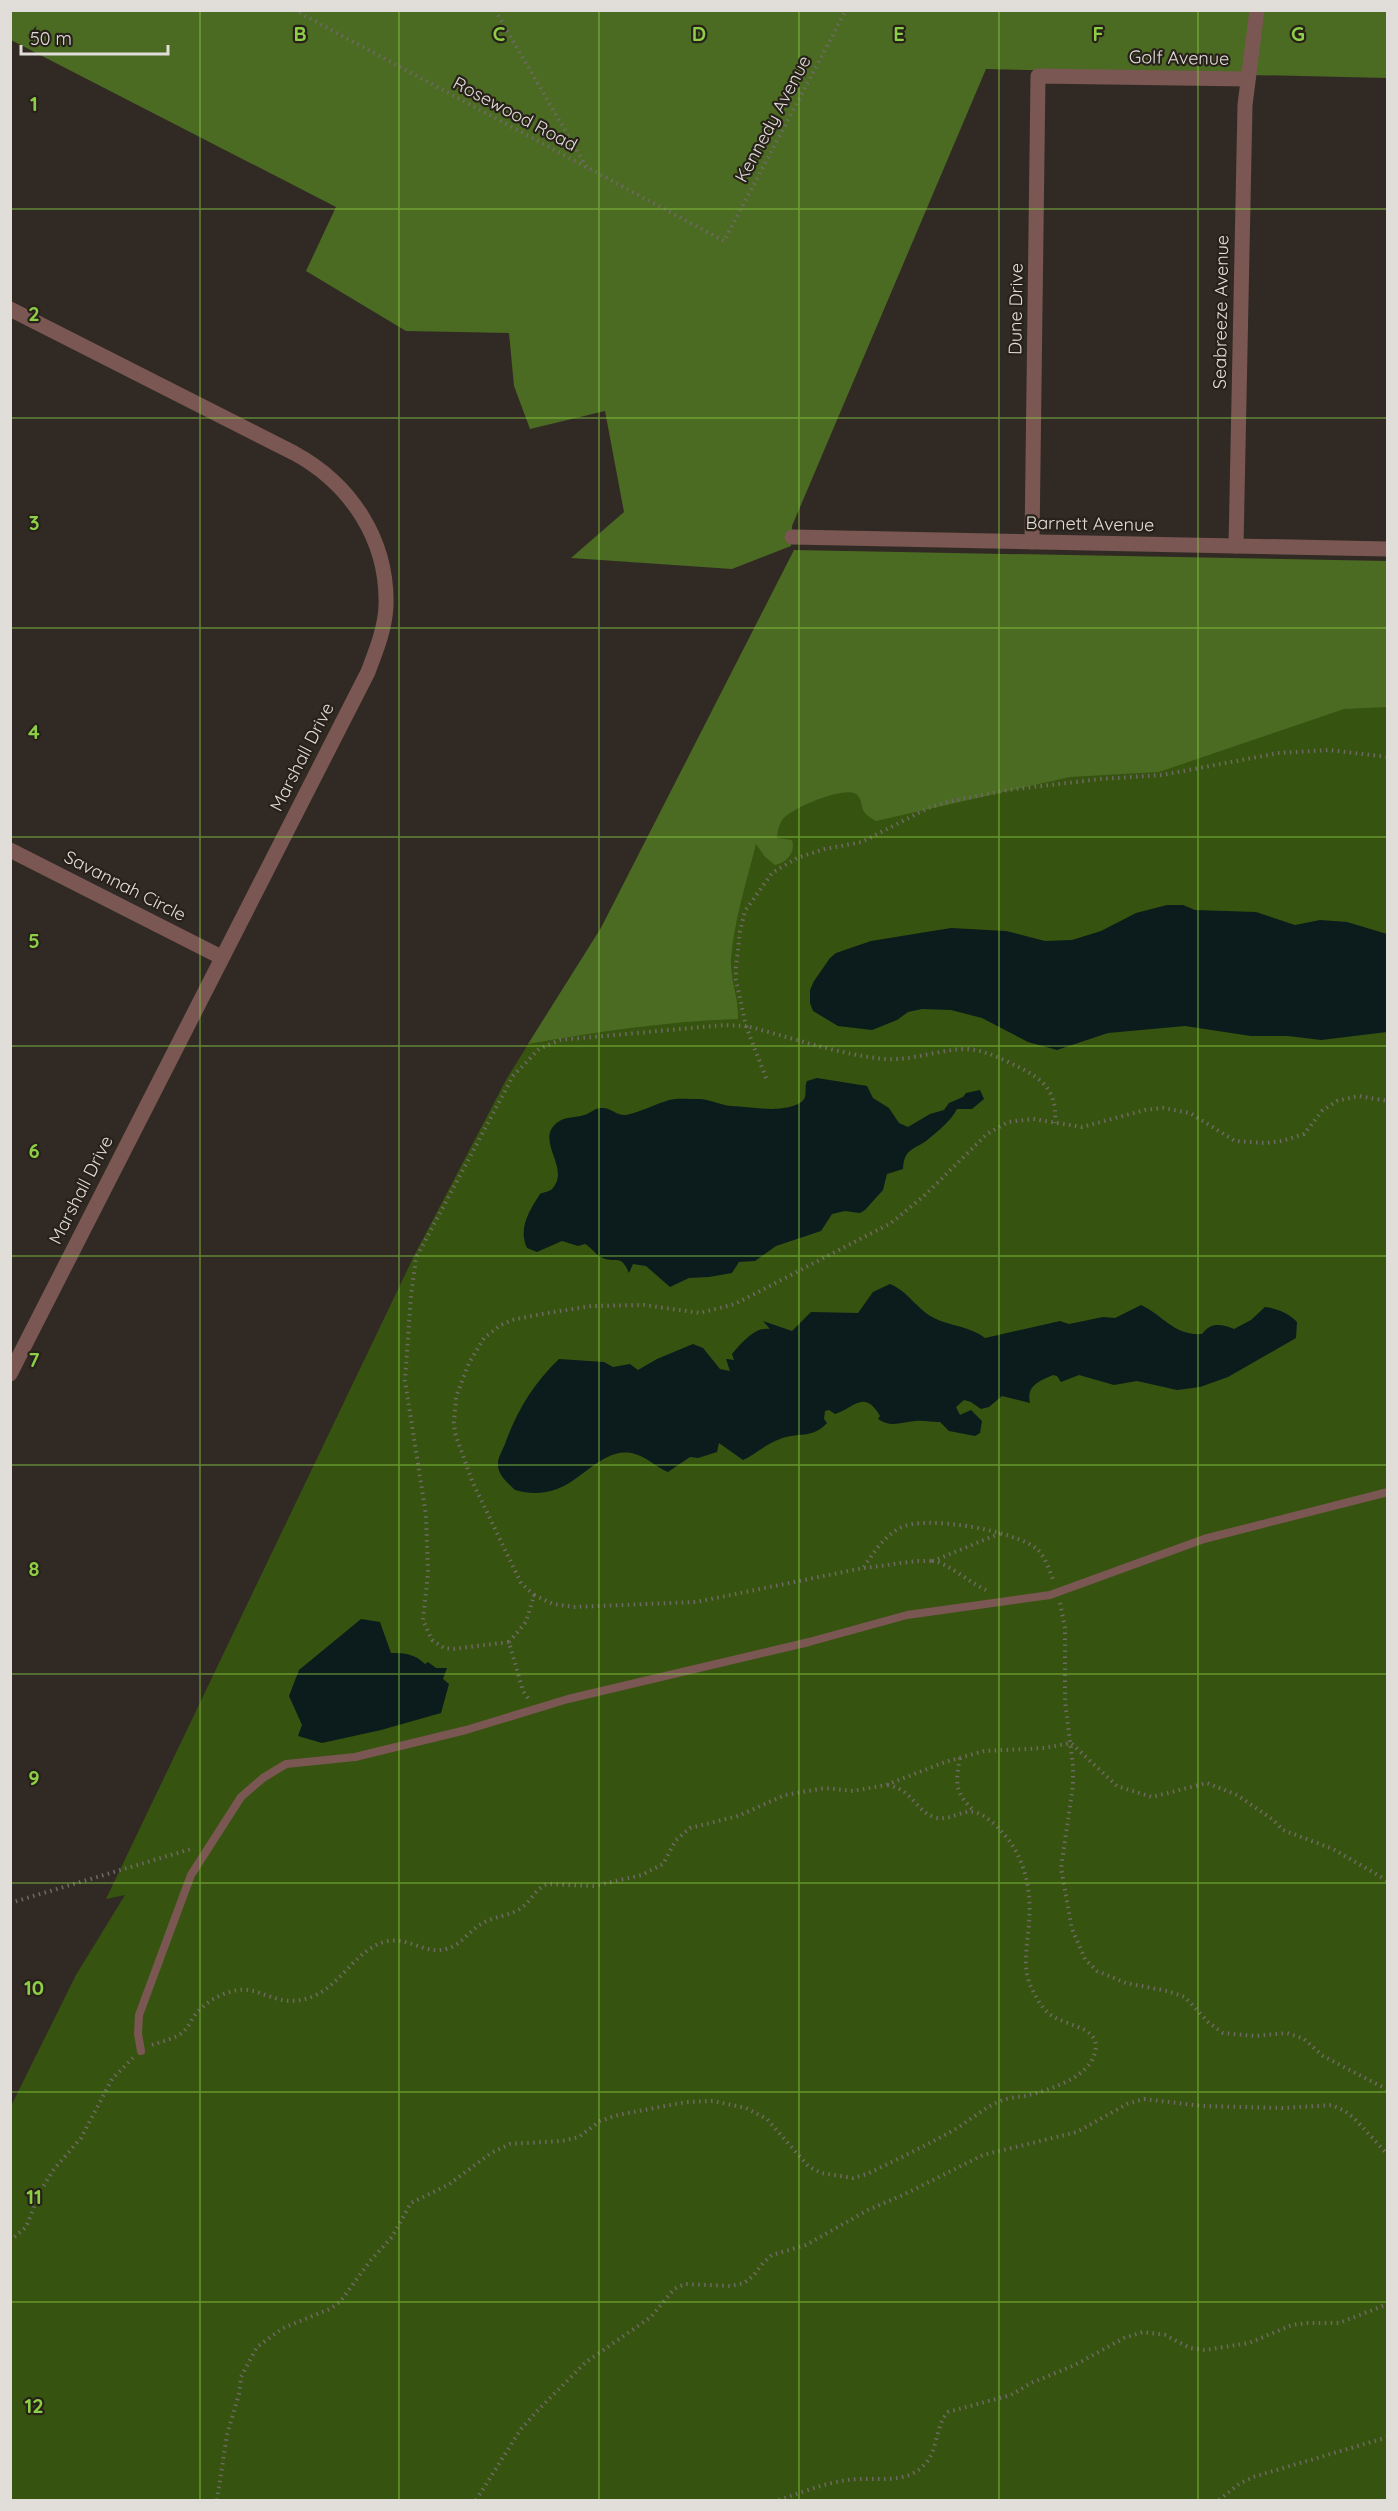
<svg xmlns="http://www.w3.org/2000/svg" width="1398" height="2511" font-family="Quicksand,sans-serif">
<rect width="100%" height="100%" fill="#312a24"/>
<path fill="#375310" d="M 790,559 L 1387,571 L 1387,2500 L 11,2500 L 10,2108 L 76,1975 L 125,1895 L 106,1899 L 414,1256 L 507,1078 L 601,928 Z"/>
<g fill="#4b6a22">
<path d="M 10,11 L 1387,11 L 1388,78 L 986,69 L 792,526 L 791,546 L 732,569 L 571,558 L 624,512 L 605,411 L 530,429 L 514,386 L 509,333 L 406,331 L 306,271 L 336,207 L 11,40 Z"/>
<path d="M 794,550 L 1387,561 L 1387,707 L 1344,709 L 1159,772 L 1070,777 L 876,821 C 873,819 867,816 865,813 C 860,807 863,797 854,793 C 840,788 791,808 782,820 C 779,825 777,832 777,838 L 792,840 C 796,852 787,863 775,865 L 765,857 L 756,844 C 747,881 734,920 731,959 C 730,980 739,999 738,1019 C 668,1021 597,1032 528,1044 L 601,928 Z"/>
</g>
<g fill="#0c1b1c">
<path d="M 1167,905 L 1183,905 L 1195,910 L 1256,912 L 1295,925 L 1320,920 L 1347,922 L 1387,934 L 1387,1032 L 1321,1040 L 1288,1036 L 1251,1036 L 1185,1026 L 1108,1033 L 1057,1050 L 1028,1042 L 982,1018 L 951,1010 L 922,1009 L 908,1012 L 897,1020 L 872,1030 L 838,1026 L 813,1011 L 810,1003 L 810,990 L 814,981 L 830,958 L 836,953 L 871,941 L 951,928 L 1006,931 L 1045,941 L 1072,940 L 1101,931 L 1136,913 Z"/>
<path d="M 817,1078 L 867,1086 L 873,1098 L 889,1108 L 899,1123 L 908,1127 L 930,1114 L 944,1110 L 949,1103 L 963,1097 L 966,1093 L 980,1090 L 984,1099 L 972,1109 L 957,1109 C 951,1121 936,1133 926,1141 C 913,1150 904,1149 903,1169 L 887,1174 L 883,1190 L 865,1210 L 860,1213 L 845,1211 L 832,1214 L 821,1231 L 776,1246 L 755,1261 L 739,1262 L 732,1273 L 709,1277 L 689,1278 L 670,1287 L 646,1266 L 633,1264 L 629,1273 C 620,1252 616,1265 601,1257 C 595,1254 591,1247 585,1244 L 578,1246 L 562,1241 L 537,1252 L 527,1248 C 518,1229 529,1211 540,1194 C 544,1192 549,1192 552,1189 C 572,1168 533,1140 558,1122 C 567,1116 575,1118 584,1115 C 590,1114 594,1108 601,1108 C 610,1107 617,1116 626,1115 C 640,1112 656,1104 669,1100 C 677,1098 688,1099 696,1099 C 708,1098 720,1105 731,1106 C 753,1107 779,1113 798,1104 C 810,1099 803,1089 807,1081 Z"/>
<path d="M 890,1284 C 908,1291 918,1311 936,1319 C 952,1326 971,1327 985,1338 L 1060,1321 L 1069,1324 L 1103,1317 L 1115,1318 L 1141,1305 C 1163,1315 1174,1336 1202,1334 C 1211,1322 1221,1324 1234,1329 L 1251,1320 L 1265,1307 C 1276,1308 1290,1314 1297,1322 L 1296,1338 L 1228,1377 L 1200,1387 L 1177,1390 L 1137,1381 L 1114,1385 L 1079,1375 L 1061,1382 L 1057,1376 L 1053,1375 C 1039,1381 1026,1386 1030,1403 L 1002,1396 L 989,1407 L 981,1409 L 971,1402 L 964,1400 L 956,1407 L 960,1415 L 971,1410 L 982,1421 L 980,1433 L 975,1436 L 949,1431 L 940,1422 C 931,1422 923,1420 915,1421 C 902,1422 890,1428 878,1419 L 880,1416 C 864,1388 853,1409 835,1414 L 829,1410 L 825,1411 L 824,1419 L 827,1423 C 813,1439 797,1432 780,1439 C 766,1444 756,1454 743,1460 L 719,1443 L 717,1452 L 698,1458 L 690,1457 L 668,1472 C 656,1467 647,1457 635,1454 C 605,1445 582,1481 557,1489 C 543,1494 529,1494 515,1490 C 508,1483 497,1475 498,1463 C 498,1457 504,1448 506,1441 C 518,1409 534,1383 559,1359 L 604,1362 L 613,1367 L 630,1364 L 638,1370 L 657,1359 L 693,1344 L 703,1348 L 720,1369 L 730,1371 L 726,1359 L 734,1360 L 732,1354 C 741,1344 755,1326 770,1329 L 763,1321 L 792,1331 L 811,1312 L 858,1313 L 873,1292 Z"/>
<path d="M 361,1619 L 380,1622 L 391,1653 C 405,1653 415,1654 425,1664 L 428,1662 L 436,1668 L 447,1668 L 443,1679 L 449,1684 L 441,1713 L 381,1730 L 322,1743 L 298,1736 L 302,1725 L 289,1696 L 299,1670 Z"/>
</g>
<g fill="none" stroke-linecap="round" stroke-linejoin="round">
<g stroke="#6f6964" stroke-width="4" stroke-dasharray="1.5 4.5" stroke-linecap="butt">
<path d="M 294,10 L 724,241 L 846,10"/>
<path d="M 495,10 L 587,168"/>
<path d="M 766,1078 L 746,1026 C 790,1037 840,1055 885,1059 C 913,1061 939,1049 967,1049 C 981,1050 993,1055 1006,1061 C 1036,1075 1058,1085 1055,1123"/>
<path d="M 864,1568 L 917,1561 L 933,1561"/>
<path d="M 986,1590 C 970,1583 948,1563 933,1561 L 1001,1533"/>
<path d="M 534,1595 L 553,1604 L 575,1607 L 696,1602 L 863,1568 C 873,1554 883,1537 900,1528 C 924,1514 1016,1531 1037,1549 C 1045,1556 1050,1572 1054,1582"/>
<path d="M 1060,1603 L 1065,1628 L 1065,1701 L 1073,1766 L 1073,1785 L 1061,1868 L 1072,1929 L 1085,1959 L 1097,1971 L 1126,1983 L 1167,1991 L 1185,1997 L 1208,2022 L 1223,2033 L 1255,2036 L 1287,2033 L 1304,2039 L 1323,2056 L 1388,2090"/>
<path d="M 509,1642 L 526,1622 L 534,1595 L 521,1583 L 472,1481 L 455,1433 L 454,1422 L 456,1397 L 469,1363 L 484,1338 L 499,1326 L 512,1320 L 542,1314 L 591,1306 L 644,1305 L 700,1313 L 735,1304 L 891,1223 L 924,1196 L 987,1134 L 1008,1122 L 1033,1119 L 1082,1127 L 1145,1110 L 1163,1108 L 1190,1113 L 1235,1141 L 1265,1143 L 1282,1141 L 1304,1134 L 1322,1111 L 1337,1101 L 1358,1096 L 1388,1101"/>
<path d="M 528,1698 L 523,1691 L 509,1642 L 453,1649 L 444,1648 L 432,1640 L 423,1620 L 428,1573 L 426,1515 L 405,1381 L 411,1295 L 416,1258 L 513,1076 L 539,1049 L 560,1040 L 724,1025 L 746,1026 L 736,980 L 736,968 L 740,931 L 745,911 L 772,873 L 797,858 L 825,849 L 862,842 L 928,808 L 951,801 L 1008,790 L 1101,779 L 1162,775 L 1279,753 L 1329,750 L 1388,757"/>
<path d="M 960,1758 C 955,1784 955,1793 975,1812"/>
<path d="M 10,1903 L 191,1849"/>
<path d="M 152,2045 C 162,2041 177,2039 185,2030 C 189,2026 191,2020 195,2015 C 204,2003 218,1995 233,1991 C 262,1983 277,2013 316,1995 C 343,1982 358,1947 388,1941 C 409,1937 426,1955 446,1949 C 462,1945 469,1930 483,1923 C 495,1916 510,1916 521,1908 C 532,1901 535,1888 548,1884 L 594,1886 L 642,1875 L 663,1864 L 676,1840 L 690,1828 L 738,1816 L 785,1795 L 825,1788 L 853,1791 L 886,1785 L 945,1762 L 984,1751 L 1045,1748 L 1071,1743 L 1117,1786 L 1152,1797 L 1207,1783 L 1237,1795 L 1272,1819 L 1283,1830 L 1333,1849 L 1388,1881"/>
<path d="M 10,2241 L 26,2227 L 41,2190 L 54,2169 L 81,2138 L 112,2079 L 133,2058"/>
<path d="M 217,2500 L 227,2435 L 239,2394 L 241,2377 L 257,2347 L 283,2328 L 330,2309 L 340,2302 L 370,2261 L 392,2237 L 411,2203 L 448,2185 L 491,2153 L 510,2144 L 562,2141 L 579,2137 L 600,2121 L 618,2115 L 686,2102 L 713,2101 L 746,2108 L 767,2119 L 808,2166 L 821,2173 L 853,2178 L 867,2174 C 896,2160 925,2146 952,2131 C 970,2121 984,2107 1003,2100 C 1011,2097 1021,2097 1029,2095 C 1049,2090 1082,2079 1092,2060 C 1108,2028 1070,2027 1054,2017 C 1043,2011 1037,1999 1032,1989 C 1021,1967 1028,1945 1029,1922 C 1032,1889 1024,1854 1000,1830 C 994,1823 983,1814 974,1812 C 961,1810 948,1822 934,1817 C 914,1810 914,1790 887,1785"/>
<path d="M 476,2500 L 521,2429 L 539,2409 L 586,2362 L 651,2317 L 674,2289 L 685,2284 L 731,2286 L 744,2283 L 754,2275 L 763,2263 L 772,2255 L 806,2245 L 868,2210 L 903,2195 L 983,2155 L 1077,2132 L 1127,2104 L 1144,2099 L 1202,2106 L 1283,2108 L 1332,2105 L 1345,2111 L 1355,2119 L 1388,2155"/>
<path d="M 779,2500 C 799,2493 820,2485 841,2481 C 868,2475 904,2487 924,2465 C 939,2450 934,2428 948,2412 L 1011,2395 L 1031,2383 L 1075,2365 L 1124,2338 L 1143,2332 L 1165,2335 L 1190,2348 L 1205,2350 L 1249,2343 L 1292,2325 L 1306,2323 L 1339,2323 L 1388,2304"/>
<path d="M 1219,2500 L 1239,2484 L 1253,2477 L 1388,2437"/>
</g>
<path stroke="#7a5752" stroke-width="8" d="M 141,2051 L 138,2034 L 139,2015 L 191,1875 L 241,1797 L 263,1778 L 286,1764 L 355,1757 L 466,1730 L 568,1699 L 809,1642 L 907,1615 L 1050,1595 L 1204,1539 L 1388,1492"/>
<g stroke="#7a5752" stroke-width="15">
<path d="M 10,309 L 294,453 C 351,484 388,540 386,606 C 385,629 376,651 368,672 L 10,1374"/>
<path d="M 792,537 L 1388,549"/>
<path d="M 1032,542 L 1038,76 L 1248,79"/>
<path d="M 1236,546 L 1245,105 L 1257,10"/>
<path d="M 10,850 L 221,957"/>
</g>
</g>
<path fill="none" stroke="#8cce46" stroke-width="1.5" stroke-opacity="0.55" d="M 200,10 L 200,2500M 399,10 L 399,2500M 599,10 L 599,2500M 799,10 L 799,2500M 999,10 L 999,2500M 1198,10 L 1198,2500M 10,209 L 1388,209M 10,418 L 1388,418M 10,628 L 1388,628M 10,837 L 1388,837M 10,1046 L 1388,1046M 10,1256 L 1388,1256M 10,1465 L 1388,1465M 10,1674 L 1388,1674M 10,1883 L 1388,1883M 10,2092 L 1388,2092M 10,2302 L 1388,2302"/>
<g text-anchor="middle" stroke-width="4.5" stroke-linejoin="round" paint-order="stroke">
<g font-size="18" fill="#e1ddd9" stroke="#27211a">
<text transform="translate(1179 58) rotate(1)" y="6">Golf Avenue</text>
<text transform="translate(515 114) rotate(28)" y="6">Rosewood Road</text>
<text transform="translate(773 119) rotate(-62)" y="6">Kennedy Avenue</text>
<text transform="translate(1016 309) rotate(-89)" y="6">Dune Drive</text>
<text transform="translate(1221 312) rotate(-89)" y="6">Seabreeze Avenue</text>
<text transform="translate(1090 524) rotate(1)" y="6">Barnett Avenue</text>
<text transform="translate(302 757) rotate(-63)" y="6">Marshall Drive</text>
<text transform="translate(125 886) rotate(27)" y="6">Savannah Circle</text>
<text transform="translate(81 1190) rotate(-63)" y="6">Marshall Drive</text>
</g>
</g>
<g font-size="20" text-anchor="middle" font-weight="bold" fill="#8cce46" stroke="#27211a" stroke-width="4.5" stroke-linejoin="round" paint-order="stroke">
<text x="300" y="41">B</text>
<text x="499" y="41">C</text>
<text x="699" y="41">D</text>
<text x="899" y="41">E</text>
<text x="1098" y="41">F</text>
<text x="1298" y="41">G</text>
<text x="34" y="111">1</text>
<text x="34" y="321">2</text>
<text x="34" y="530">3</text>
<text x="34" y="739">4</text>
<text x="34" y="948">5</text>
<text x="34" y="1158">6</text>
<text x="34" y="1367">7</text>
<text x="34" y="1576">8</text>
<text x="34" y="1785">9</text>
<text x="34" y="1995">10</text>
<text x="34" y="2204">11</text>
<text x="34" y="2413">12</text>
</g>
<rect width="1398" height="2511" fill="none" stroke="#e1ddd9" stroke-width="24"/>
<path d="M21 45v9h147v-9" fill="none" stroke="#e1ddd9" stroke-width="3"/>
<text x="30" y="45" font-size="18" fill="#e1ddd9" stroke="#27211a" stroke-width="4.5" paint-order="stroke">50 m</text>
</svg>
